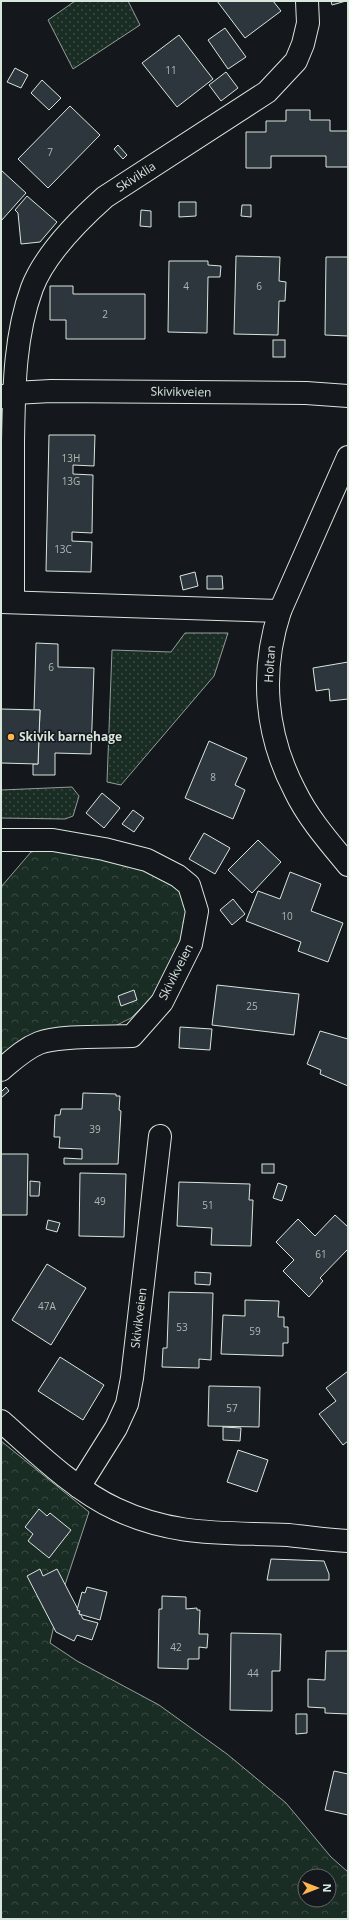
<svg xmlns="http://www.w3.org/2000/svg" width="349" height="1920" font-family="'Open Sans',sans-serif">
<defs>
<pattern id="forest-crowns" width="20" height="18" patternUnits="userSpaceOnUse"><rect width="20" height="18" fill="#1a2d24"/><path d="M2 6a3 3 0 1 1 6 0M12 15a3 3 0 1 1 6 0" fill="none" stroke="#3b4b43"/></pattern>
<pattern id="park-dots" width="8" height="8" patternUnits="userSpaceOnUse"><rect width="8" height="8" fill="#1a2d24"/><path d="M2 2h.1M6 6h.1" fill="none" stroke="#3b4b43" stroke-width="1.8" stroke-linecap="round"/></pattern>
</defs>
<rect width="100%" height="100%" fill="#14181c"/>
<g fill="url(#forest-crowns)" stroke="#939e99" fill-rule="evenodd">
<path d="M 53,848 L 138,865 L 181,889 L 188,903 L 180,948 L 154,995 L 131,1018 L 113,1027 L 1,1061 L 1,887 L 31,852 Z"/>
<path d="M 1,1441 L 89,1512 L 59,1603 L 50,1643 L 77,1661 L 159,1705 L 227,1754 L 286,1803 L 331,1857 L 348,1872 L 348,1919 L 1,1919 ZM 305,1876 L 329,1876 L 329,1900 L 305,1900 Z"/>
</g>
<g fill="url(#park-dots)" stroke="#939e99">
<path d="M 75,1 L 128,1 L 140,25 L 73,69 L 48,20 Z"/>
<path d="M 185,633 L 228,633 L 214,676 L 121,785 L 107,782 L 112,650 L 171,652 Z"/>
<path d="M 72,787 L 79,796 L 73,816 L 65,819 L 1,818 L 1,790 Z"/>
</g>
<g fill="#2c363c" stroke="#d8e6dc">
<path d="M 217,1 L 273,1 L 281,11 L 245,38 Z"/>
<path d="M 331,1 L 346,1 L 332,5 Z"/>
<path d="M 225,28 L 246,57 L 228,69 L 208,40 Z"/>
<path d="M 179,35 L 213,79 L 177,107 L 142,63 Z"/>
<path d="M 15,68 L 28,75 L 21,88 L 7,82 Z"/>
<path d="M 226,72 L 238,88 L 221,101 L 209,85 Z"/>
<path d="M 42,80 L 61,98 L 49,110 L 31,93 Z"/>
<path d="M 70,106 L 100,135 L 48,188 L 18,159 Z"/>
<path d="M 286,110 L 310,110 L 310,120 L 330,120 L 330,131 L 348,131 L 348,167 L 326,167 L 326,156 L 271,156 L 271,168 L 246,168 L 246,132 L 266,132 L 266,121 L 286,121 Z"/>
<path d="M 118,145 L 127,155 L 123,159 L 114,149 Z"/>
<path d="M 1,170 L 26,193 L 1,221 Z"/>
<path d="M 27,196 L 57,222 L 40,242 L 21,244 L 18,213 L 15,210 Z"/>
<path d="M 179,202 L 196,202 L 196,216 L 179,217 Z"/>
<path d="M 242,205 L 251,205 L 251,217 L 241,216 Z"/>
<path d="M 141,210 L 151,211 L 151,227 L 140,226 Z"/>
<path d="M 236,256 L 280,257 L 279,281 L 286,282 L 285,301 L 279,301 L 278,335 L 234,334 Z"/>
<path d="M 326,257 L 348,257 L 348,336 L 325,335 Z"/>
<path d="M 169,261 L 208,261 L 208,265 L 221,266 L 220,277 L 208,277 L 207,333 L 168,332 Z"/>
<path d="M 50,286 L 73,286 L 73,294 L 145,294 L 145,339 L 66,339 L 66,320 L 50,320 Z"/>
<rect x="273" y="340" width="12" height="17"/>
<path d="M 49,435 L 95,435 L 94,466 L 73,465 L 73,474 L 93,475 L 92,533 L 72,532 L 72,541 L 92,542 L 91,572 L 46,571 Z"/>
<path d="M 195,572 L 198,586 L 183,590 L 180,576 Z"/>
<path d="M 207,576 L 222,576 L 223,589 L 207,589 Z"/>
<path d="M 36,643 L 58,644 L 58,667 L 94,668 L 91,754 L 55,753 L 55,775 L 33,775 L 33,764 L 38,764 L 40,710 L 34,710 Z"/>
<path d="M 348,662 L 348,699 L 330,701 L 329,689 L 316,691 L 313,668 Z"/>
<path d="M 1,709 L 40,710 L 38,764 L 1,763 Z"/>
<path d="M 209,741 L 247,758 L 235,785 L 245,790 L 233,819 L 185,798 Z"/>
<path d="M 102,793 L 120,808 L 104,828 L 86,813 Z"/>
<path d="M 133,810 L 144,818 L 134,832 L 122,824 Z"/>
<path d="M 204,833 L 230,848 L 215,874 L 189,859 Z"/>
<path d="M 258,840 L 281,862 L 252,893 L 228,870 Z"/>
<path d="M 290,872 L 321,884 L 311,911 L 343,923 L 328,962 L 298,951 L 301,942 L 246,921 L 258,891 L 280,899 Z"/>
<path d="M 233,899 L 245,914 L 232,925 L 220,910 Z"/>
<path d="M 217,985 L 299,994 L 294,1035 L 212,1025 Z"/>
<path d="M 134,990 L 137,1000 L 121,1006 L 118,996 Z"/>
<path d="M 180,1027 L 212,1029 L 210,1050 L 179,1048 Z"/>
<path d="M 320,1031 L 348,1039 L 348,1086 L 320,1074 L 321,1070 L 307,1064 Z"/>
<path d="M 6,1087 L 9,1091 L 1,1098 L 1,1092 Z"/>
<path d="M 83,1093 L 116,1094 L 116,1096 L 120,1096 L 119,1110 L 121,1111 L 118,1164 L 64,1164 L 64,1158 L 82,1159 L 82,1149 L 59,1148 L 60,1137 L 54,1137 L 55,1115 L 60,1115 L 61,1109 L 82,1109 Z"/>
<path d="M 1,1154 L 28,1154 L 27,1215 L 1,1215 Z"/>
<rect x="262" y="1164" width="12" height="9"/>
<path d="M 80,1173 L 126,1174 L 124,1237 L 79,1236 Z"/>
<path d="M 30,1181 L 40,1182 L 39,1196 L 30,1196 Z"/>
<path d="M 179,1182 L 250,1184 L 249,1200 L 253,1200 L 251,1246 L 211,1245 L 212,1228 L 177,1226 Z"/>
<path d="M 278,1183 L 287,1186 L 282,1201 L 273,1198 Z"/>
<path d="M 335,1215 L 348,1227 L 348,1249 L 320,1278 L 323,1281 L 309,1297 L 283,1271 L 294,1260 L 276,1242 L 298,1219 L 315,1236 Z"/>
<path d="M 48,1220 L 60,1223 L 57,1232 L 46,1229 Z"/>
<path d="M 47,1264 L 86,1288 L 51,1345 L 12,1320 Z"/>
<path d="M 195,1272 L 211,1273 L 210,1285 L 195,1284 Z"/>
<path d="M 169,1292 L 213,1293 L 211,1360 L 199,1359 L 199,1368 L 162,1367 L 163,1348 L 167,1348 Z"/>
<path d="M 245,1300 L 279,1301 L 278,1317 L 284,1317 L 284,1327 L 288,1327 L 288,1343 L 283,1343 L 283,1356 L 221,1354 L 223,1315 L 245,1316 Z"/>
<path d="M 60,1357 L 104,1385 L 83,1420 L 38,1391 Z"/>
<path d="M 348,1371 L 348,1441 L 343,1445 L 319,1414 L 336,1401 L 326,1388 Z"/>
<path d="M 209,1386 L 260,1387 L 259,1427 L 208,1426 Z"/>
<path d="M 223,1427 L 241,1428 L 240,1441 L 223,1440 Z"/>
<path d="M 238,1450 L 268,1460 L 257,1492 L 227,1482 Z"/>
<path d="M 39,1509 L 47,1516 L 50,1513 L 71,1530 L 49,1558 L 28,1541 L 33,1534 L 25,1527 Z"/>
<path d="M 271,1559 L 324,1561 L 329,1574 L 329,1580 L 267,1580 Z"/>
<path d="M 40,1569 L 43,1576 L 57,1569 L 83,1619 L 98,1623 L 92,1640 L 77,1635 L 74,1641 L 56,1632 L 27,1576 Z"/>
<path d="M 87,1587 L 107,1592 L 100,1620 L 79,1614 L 80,1611 L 77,1610 L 82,1592 L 85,1593 Z"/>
<path d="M 162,1596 L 186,1597 L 186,1609 L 197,1608 L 197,1610 L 200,1610 L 199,1634 L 208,1634 L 207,1648 L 199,1647 L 199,1659 L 188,1659 L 188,1669 L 158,1668 L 159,1609 L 162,1609 Z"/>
<path d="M 231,1633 L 281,1634 L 280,1671 L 272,1671 L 272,1711 L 230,1710 Z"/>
<path d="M 326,1651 L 348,1651 L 348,1714 L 325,1713 L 325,1708 L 308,1707 L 308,1679 L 325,1680 Z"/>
<path d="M 296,1714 L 307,1714 L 307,1733 L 296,1734 Z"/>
<path d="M 334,1771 L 348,1774 L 348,1815 L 325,1810 Z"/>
</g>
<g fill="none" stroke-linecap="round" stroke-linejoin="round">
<g stroke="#d8e6dc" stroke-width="24">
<g id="minor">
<path d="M 1,397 L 14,393 L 51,391 L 306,393 L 348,396"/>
<path d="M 348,457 L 280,611 C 260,672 265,734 295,791 C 308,818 329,842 348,865"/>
<path d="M 1,602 L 280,611"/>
<path d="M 13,602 C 13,549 13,495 13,441 C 14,391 14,337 32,288 C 45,254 78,221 105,197 L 267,92 L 296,61 L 303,44 L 308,23 L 307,1"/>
<path d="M 1,840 L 53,840 L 104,849 L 147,860 L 178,876 L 189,885 L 197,911 L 191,944 L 162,1002 L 132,1036 C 109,1037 58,1035 39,1043 C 24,1049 13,1060 1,1070"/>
<path d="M 1,1421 C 34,1450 76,1491 116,1509 C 175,1537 225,1532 288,1535 C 308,1537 328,1540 348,1541"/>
<path d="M 79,1487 L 116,1428 L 127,1404 L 132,1378 L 160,1136"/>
</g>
</g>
<use href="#minor" stroke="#14181c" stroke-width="22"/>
</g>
<circle fill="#ffb74d" stroke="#14181c" stroke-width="1.5" cx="11" cy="737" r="4"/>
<g text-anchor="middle" stroke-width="3" stroke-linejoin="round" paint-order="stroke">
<g font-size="10" fill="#adbab4">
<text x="171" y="74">11</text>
<text x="50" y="156">7</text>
<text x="186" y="290">4</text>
<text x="259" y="290">6</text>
<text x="105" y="318">2</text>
<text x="71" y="462">13H</text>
<text x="71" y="485">13G</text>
<text x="63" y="553">13C</text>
<text x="51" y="671">6</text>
<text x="213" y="781">8</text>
<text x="287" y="920">10</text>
<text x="252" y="1010">25</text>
<text x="95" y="1133">39</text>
<text x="100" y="1205">49</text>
<text x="208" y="1209">51</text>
<text x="321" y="1258">61</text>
<text x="47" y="1310">47A</text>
<text x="182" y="1331">53</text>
<text x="255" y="1335">59</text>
<text x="232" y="1412">57</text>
<text x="176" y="1651">42</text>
<text x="253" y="1677">44</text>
</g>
<g font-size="12" fill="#d8e6dc" stroke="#14181c">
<text transform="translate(136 177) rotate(-33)" y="4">Skiviklia</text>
<text transform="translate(181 392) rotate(1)" y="4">Skivikveien</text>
<text transform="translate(270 664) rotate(-86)" y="4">Holtan</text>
<text transform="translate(176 972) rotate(-63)" y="4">Skivikveien</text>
<text transform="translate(139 1318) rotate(-83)" y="4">Skivikveien</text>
</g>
<g font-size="12" font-weight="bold" fill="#d8e6dc" stroke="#14181c" text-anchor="start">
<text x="19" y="741">Skivik barnehage</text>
</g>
</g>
<rect width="349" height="1920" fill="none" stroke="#d8e6dc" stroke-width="4"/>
<g transform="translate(317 1888) rotate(90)"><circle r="19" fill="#14181c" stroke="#626a69"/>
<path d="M0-3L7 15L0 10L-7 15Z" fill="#ffb74d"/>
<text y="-6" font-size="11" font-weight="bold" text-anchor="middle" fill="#d8e6dc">N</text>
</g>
</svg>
